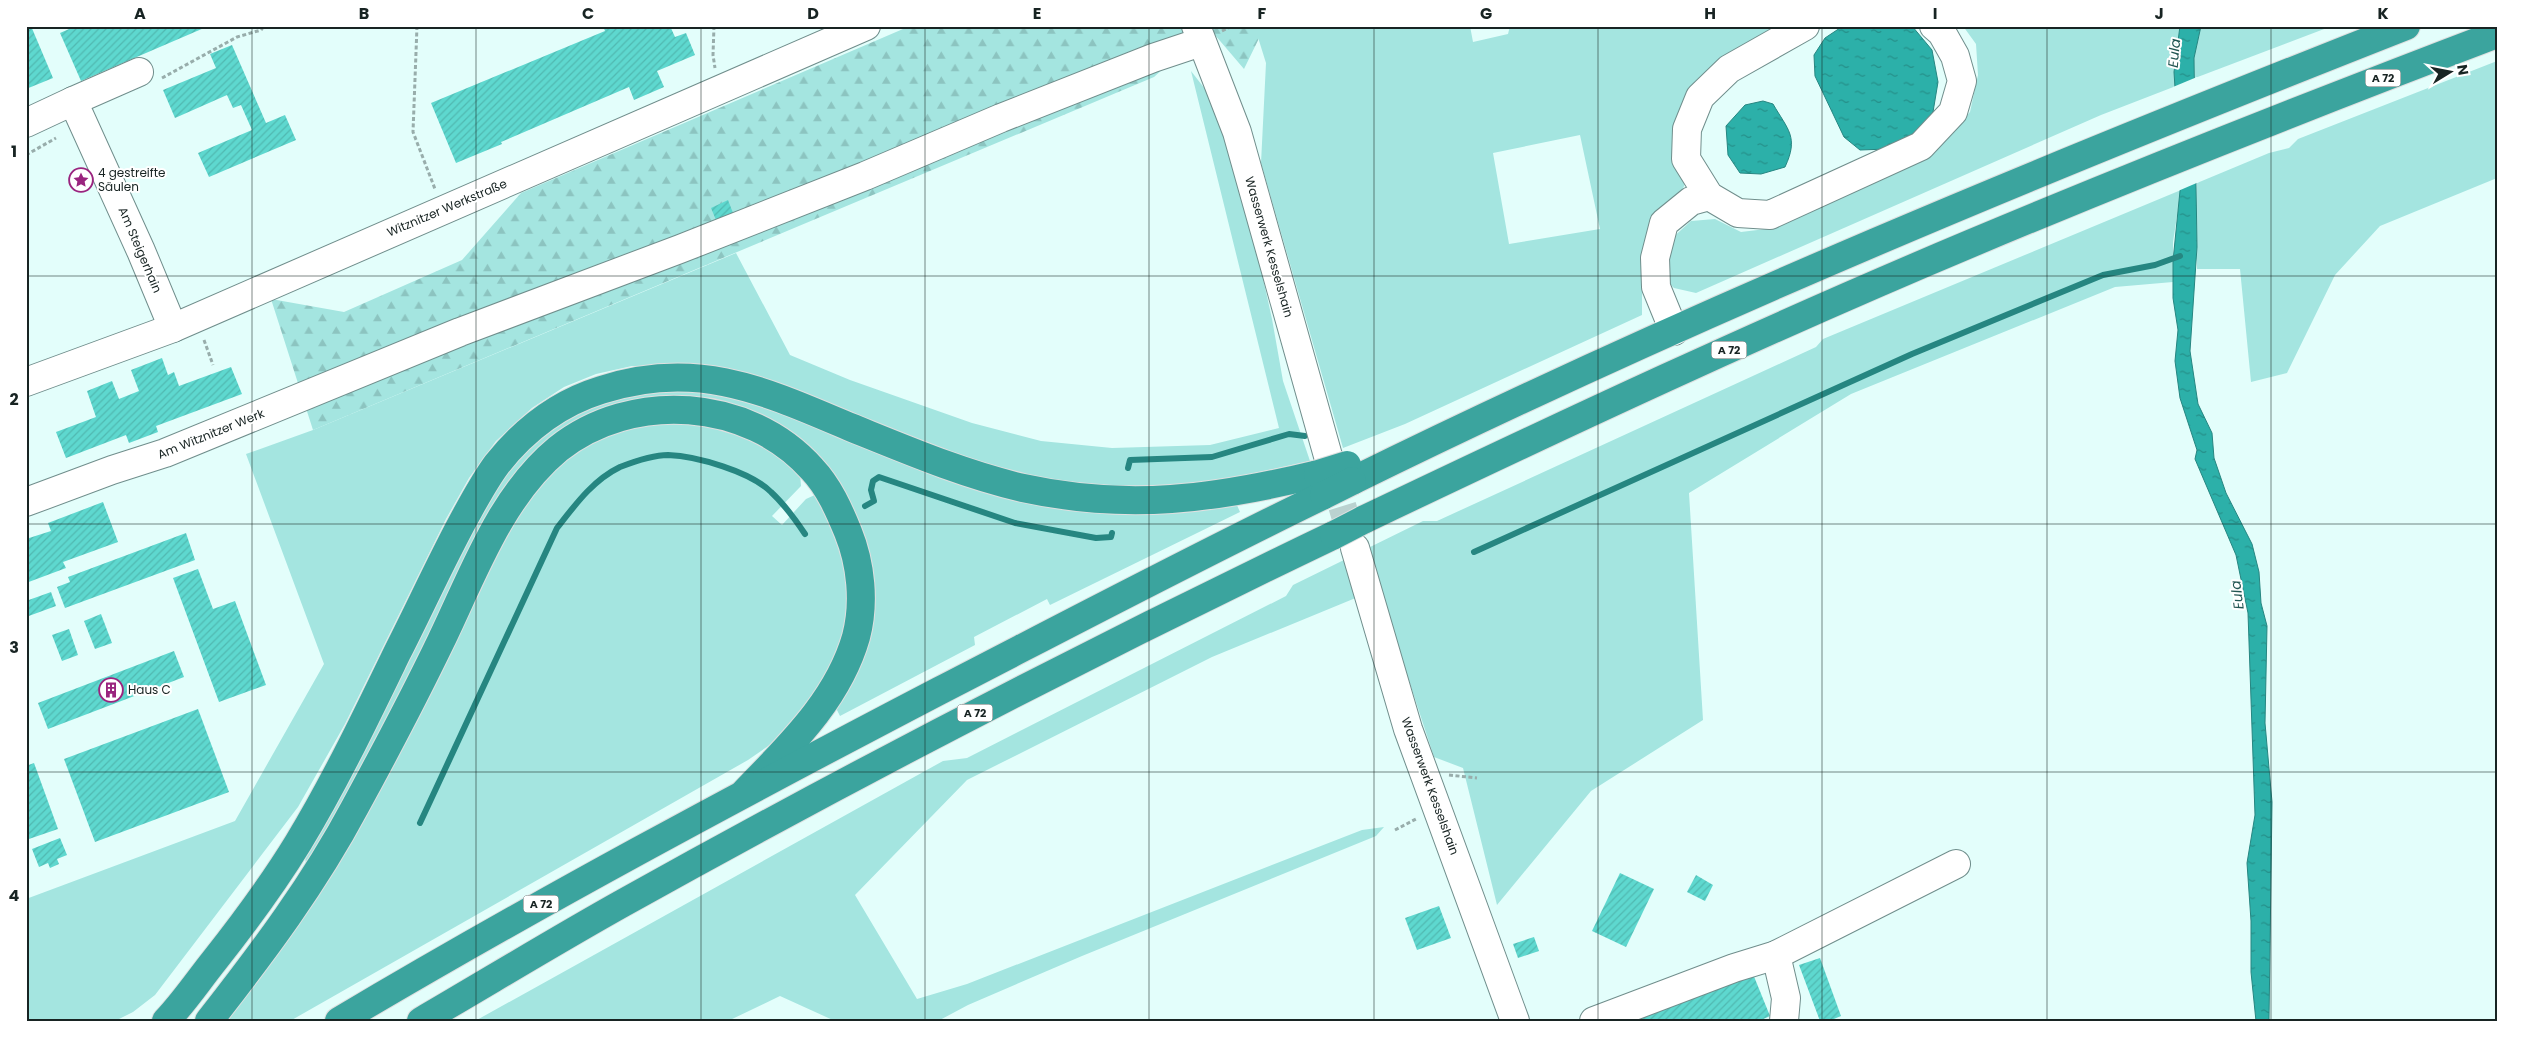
<svg xmlns="http://www.w3.org/2000/svg" width="2523" height="1047" font-family="Poppins,sans-serif">
<defs>
<pattern id="forest-firs" width="22" height="20" patternUnits="userSpaceOnUse" patternTransform="scale(1.25)"><rect width="22" height="20" fill="#a4e5e0"/><path d="M5 1l3.5 6h-7zM16 11l3.5 6h-7z" fill="#8cc4c0"/></pattern>
<pattern id="water-ripples" width="26" height="14" patternUnits="userSpaceOnUse" patternTransform="scale(1.25)"><rect width="26" height="14" fill="#2cb0a9"/><path d="M2 4q2-2 4 0t4 0M15 11q2-2 4 0t4 0" fill="none" stroke="#258f89"/></pattern>
<pattern id="building-hatch" width="6" height="6" patternUnits="userSpaceOnUse" patternTransform="scale(1.25)"><rect width="6" height="6" fill="#5ed8cf"/><path d="M-1 1l2-2M0 6l6-6M5 7l2-2" fill="none" stroke="#51b9b1"/></pattern>
</defs>
<rect width="100%" height="100%" fill="#e3fefb"/>
<g fill="#a4e5e0" fill-rule="evenodd">
<path d="M 1267,26 L 1470,26 L 1473,42 L 1508,34 L 1510,26 L 1784,26 L 1706,72 L 1688,92 L 1685,183 L 1681,195 L 1642,256 L 1642,315 L 1405,424 L 1343,448 L 1261,163 L 1266,63 L 1256,31 ZM 1580,135 L 1600,229 L 1509,244 L 1493,153 Z"/>
<path d="M 1963,26 L 2180,26 L 2174,72 L 2176,86 L 2101,115 L 1696,293 L 1674,288 L 1662,276 L 1670,240 L 1691,221 L 1715,219 L 1741,232 L 1774,228 L 1936,151 L 1970,112 L 1978,75 L 1976,44 Z"/>
<path d="M 2201,26 L 2332,26 L 2195,78 L 2194,58 Z"/>
<path d="M 2497,61 L 2497,178 L 2380,226 L 2335,275 L 2287,373 L 2251,382 L 2240,269 L 2197,269 L 2197,183 L 2269,153 L 2289,148 L 2298,139 Z"/>
<path d="M 1191,71 L 1212,98 L 1249,215 L 1272,319 L 1283,381 L 1310,461 L 1199,485 L 1135,488 L 1070,483 L 1006,472 L 693,366 L 632,366 L 596,374 L 564,387 L 532,408 L 496,441 L 469,478 L 446,519 L 345,724 L 298,807 L 155,995 L 133,1012 L 115,1021 L 26,1021 L 26,899 L 235,821 L 324,664 L 246,454 L 313,430 L 736,253 L 790,355 L 850,380 L 972,423 L 1041,441 L 1112,448 L 1210,445 L 1279,428 Z"/>
<path d="M 2181,190 L 2173,242 L 2173,282 L 2115,287 L 1851,394 L 1689,493 L 1703,720 L 1591,791 L 1497,905 L 1463,768 L 1434,757 L 1366,549 L 1423,521 L 1437,521 L 1816,347 L 1823,339 Z"/>
<path d="M 642,389 L 724,391 L 934,473 L 1236,503 L 1240,512 L 1050,605 L 1047,599 L 974,637 L 975,645 L 840,716 L 835,706 L 867,552 L 751,412 L 564,434 L 384,731 L 307,868 L 305,858 L 317,830 L 479,513 L 517,459 L 543,433 L 577,411 Z"/>
<path d="M 679,421 L 745,434 L 777,452 L 800,473 L 801,486 L 772,516 L 782,525 L 806,499 L 817,494 L 842,540 L 851,611 L 843,652 L 784,735 L 748,760 L 290,1021 L 227,1021 L 533,492 C 542,482 552,469 562,461 C 598,432 636,427 679,421 Z"/>
<path d="M 1346,559 L 1358,597 L 1212,657 L 967,780 L 855,895 L 917,999 L 967,984 L 1362,830 L 1384,827 L 1376,836 L 1082,956 L 968,1005 L 938,1021 L 835,1021 L 780,996 L 728,1021 L 475,1021 L 943,761 L 967,758 L 1286,596 L 1293,585 Z"/>
</g>
<path fill="url(#forest-firs)" d="M 910,26 L 1265,26 L 1244,69 L 1209,28 L 1154,77 L 313,430 L 271,299 L 344,312 L 462,260 L 521,193 Z"/>
<g fill="url(#water-ripples)" stroke="#268681">
<path d="M 1843,26 L 1912,26 L 1932,50 L 1938,82 L 1933,112 L 1917,131 L 1888,149 L 1860,150 L 1844,137 L 1815,76 L 1814,55 L 1825,38 Z"/>
<path d="M 2180,26 L 2201,26 L 2194,58 L 2197,247 L 2190,351 L 2198,404 L 2212,433 L 2214,458 L 2226,493 L 2252,544 L 2259,572 L 2261,603 L 2267,626 L 2265,723 L 2272,802 L 2269,1021 L 2256,1021 L 2251,972 L 2251,921 L 2247,863 L 2255,815 L 2248,613 L 2236,555 L 2195,459 L 2197,450 L 2180,398 L 2175,361 L 2178,330 L 2173,298 L 2173,261 L 2180,191 L 2180,167 L 2174,72 Z"/>
<path d="M 1763,101 L 1773,104 C 1788,130 1799,137 1785,167 L 1761,174 L 1740,173 L 1728,155 L 1726,126 L 1745,105 Z"/>
</g>
<path fill="#e3fefb" d="M 2197,77 L 2199,182 L 2178,191 L 2173,87 Z"/>
<g fill="none" stroke-linecap="round" stroke-linejoin="round">
<g stroke="#268681" stroke-width="6">
<path d="M 1128,468 L 1130,460 L 1212,457 L 1289,434 L 1305,436"/>
<path d="M 865,506 L 874,501 L 871,490 L 873,481 L 879,477 L 1015,523 L 1096,538 L 1111,537 L 1112,533"/>
<path d="M 1474,552 L 1912,354 L 2103,275 L 2155,265 L 2180,256"/>
<path d="M 420,823 L 557,528 C 575,505 593,480 620,467 C 633,462 654,455 668,455 C 697,456 751,472 771,492 C 784,504 795,519 805,534"/>
</g>
</g>
<g fill="url(#building-hatch)">
<path d="M 26,26 L 31,26 L 53,78 L 26,89 Z"/>
<path d="M 76,26 L 204,26 L 204,28 L 81,81 L 60,33 Z"/>
<path d="M 603,26 L 670,26 L 675,37 L 686,33 L 695,55 L 657,71 L 664,87 L 634,100 L 629,87 L 501,142 L 502,144 L 456,163 L 431,103 L 605,31 Z"/>
<path d="M 232,45 L 266,123 L 285,115 L 296,140 L 209,177 L 198,153 L 252,130 L 241,105 L 233,108 L 227,95 L 175,118 L 163,90 L 216,68 L 210,54 Z"/>
<path d="M 728,200 L 733,213 L 716,220 L 711,208 Z"/>
<path d="M 162,358 L 168,375 L 174,372 L 179,386 L 231,367 L 242,394 L 156,426 L 158,432 L 129,443 L 126,435 L 66,458 L 56,432 L 96,417 L 87,391 L 112,381 L 119,399 L 139,391 L 131,370 Z"/>
<path d="M 103,502 L 118,542 L 63,562 L 66,568 L 26,583 L 26,539 L 51,531 L 48,523 Z"/>
<path d="M 186,533 L 195,560 L 65,608 L 57,587 L 70,582 L 68,577 Z"/>
<path d="M 198,569 L 213,609 L 235,601 L 266,685 L 219,702 L 173,578 Z"/>
<path d="M 51,592 L 56,606 L 26,617 L 26,601 Z"/>
<path d="M 101,614 L 112,643 L 95,649 L 84,621 Z"/>
<path d="M 69,629 L 78,655 L 62,661 L 52,635 Z"/>
<path d="M 174,651 L 184,677 L 48,729 L 38,703 Z"/>
<path d="M 198,709 L 229,792 L 95,842 L 64,759 Z"/>
<path d="M 34,763 L 58,829 L 26,840 L 26,766 Z"/>
<path d="M 60,838 L 67,855 L 57,859 L 59,864 L 50,868 L 48,863 L 39,867 L 32,849 Z"/>
<path d="M 1620,873 L 1654,889 L 1626,947 L 1592,931 Z"/>
<path d="M 1696,875 L 1713,885 L 1705,901 L 1687,892 Z"/>
<path d="M 1439,906 L 1451,938 L 1417,950 L 1405,918 Z"/>
<path d="M 1534,937 L 1539,951 L 1518,958 L 1513,944 Z"/>
<path d="M 1820,958 L 1841,1016 L 1829,1021 L 1820,1021 L 1799,965 Z"/>
<path d="M 1753,974 L 1770,1016 L 1759,1021 L 1634,1021 Z"/>
</g>
<g fill="none" stroke-linecap="round" stroke-linejoin="round">
<path stroke="#bad2d0" stroke-width="28" stroke-dasharray="28 14" stroke-linecap="butt" d="M 1330,466 L 1355,548"/>
<g stroke="#708e8c" stroke-width="30">
<g id="minor">
<path d="M 1196,26 L 1237,132 L 1328,456"/>
<path d="M 1805,26 L 1729,69 L 1700,97 L 1687,129 L 1686,159 L 1709,196 L 1738,213 L 1770,215 L 1921,146 L 1953,112 L 1962,81 L 1955,56 L 1942,33 L 1934,26"/>
<path d="M 139,72 L 73,101 L 141,251 L 173,328"/>
<path d="M 26,123 L 73,101"/>
<path d="M 1674,331 L 1656,287 L 1655,258 L 1664,223 L 1691,201 L 1709,196"/>
<path d="M 26,382 L 173,328 L 866,26"/>
<path d="M 26,502 L 112,470 L 165,453 L 460,332 L 680,249 L 865,176 L 1001,118 L 1153,58 L 1201,42"/>
<path d="M 1355,548 L 1408,729 L 1515,1021"/>
<path d="M 1776,955 L 1786,998 L 1784,1021"/>
<path d="M 1594,1021 L 1734,968 L 1776,955 L 1956,864"/>
</g>
</g>
<g stroke="#dfe0e0" stroke-width="30">
<g id="highway">
<path d="M 1352,481 C 1695,312 2050,166 2406,26"/>
<path d="M 1363,520 C 1564,424 1767,329 1972,243 C 2146,170 2321,101 2497,34"/>
<path d="M 166,1021 C 184,1002 198,981 214,961 C 244,923 273,884 298,843 C 335,782 366,717 397,653 C 420,608 441,561 465,517 C 475,499 485,480 497,464 C 524,430 559,403 601,390 C 696,359 763,390 850,427 C 907,450 963,474 1023,488 C 1128,511 1215,499 1318,474"/>
<path d="M 209,1021 C 263,952 314,884 355,807 C 385,752 414,697 441,641 C 473,575 500,497 558,449 C 632,390 749,398 812,469 C 829,487 839,510 848,532 C 861,564 865,603 856,637 C 838,700 789,746 745,792"/>
<path d="M 339,1021 C 536,904 736,797 939,691 C 1067,625 1194,558 1324,495"/>
<path d="M 421,1021 C 488,982 555,941 623,903 C 856,773 1094,650 1334,535"/>
</g>
</g>
<g stroke="#98adab" stroke-width="3" stroke-dasharray="4 2.5" stroke-linecap="butt">
<path d="M 417,26 L 413,132 L 435,189"/>
<path d="M 714,26 L 713,55 L 715,68"/>
<path d="M 1222,31 L 1232,26"/>
<path d="M 162,78 L 237,37 L 261,30 L 264,26"/>
<path d="M 26,155 L 56,138"/>
<path d="M 204,340 L 213,365"/>
<path d="M 1449,775 L 1477,778"/>
<path d="M 1395,830 L 1416,819"/>
</g>
<use href="#minor" stroke="#fff" stroke-width="28"/>
<use href="#highway" stroke="#3ba49e" stroke-width="28"/>
<g stroke="#dfe0e0" stroke-width="30" stroke-linecap="butt">
<g id="highway-bridge">
<path d="M 1318,474 L 1347,465"/>
<path d="M 1324,495 L 1352,481"/>
<path d="M 1334,535 L 1363,520"/>
</g>
</g>
<use href="#highway-bridge" stroke="#3ba49e" stroke-width="28"/>
</g>
<path fill="none" stroke="#182423" stroke-width="1" stroke-opacity="0.55" d="M 252,26 L 252,1021M 476,26 L 476,1021M 701,26 L 701,1021M 925,26 L 925,1021M 1149,26 L 1149,1021M 1374,26 L 1374,1021M 1598,26 L 1598,1021M 1822,26 L 1822,1021M 2047,26 L 2047,1021M 2271,26 L 2271,1021M 26,276 L 2497,276M 26,524 L 2497,524M 26,772 L 2497,772"/>
<defs>
<g id="sight-ring" transform="scale(1.25)"><circle r="9.5" fill="#fff" stroke="#9a247f" stroke-width="1.5"/><path d="M0-6L1.8-2.2L6-1.7L2.9 1.2L3.7 5.4L0 3.3L-3.7 5.4L-2.9 1.2L-6-1.7L-1.8-2.2Z" fill="#9a247f"/></g>
<g id="building-ring" transform="scale(1.25)"><circle r="9.5" fill="#fff" stroke="#9a247f" stroke-width="1.5"/><path d="M-4-6H4V6H1V3H-1V6H-4ZM-2.5-4.3h1.7v1.8h-1.7ZM.8-4.3h1.7v1.8H.8ZM-2.5-1h1.7V.8h-1.7ZM.8-1h1.7V.8H.8Z" fill="#9a247f"/></g>
</defs>
<g fill-rule="evenodd">
<use href="#sight-ring" x="81" y="180"/>
<use href="#building-ring" x="111" y="690"/>
</g>
<g text-anchor="middle" stroke-width="4" stroke-linejoin="round" paint-order="stroke">
<g fill="#fff" stroke="#5d6665" stroke-width="1">
<rect x="2365.5" y="69.5" width="35" height="17" rx="4"/>
<rect x="1711.5" y="341.5" width="35" height="17" rx="4"/>
<rect x="957.5" y="704.5" width="35" height="17" rx="4"/>
<rect x="523.5" y="895.5" width="35" height="17" rx="4"/>
</g>
<g font-size="11" font-weight="bold" fill="#182423">
<text x="2383" y="82">A 72</text>
<text x="1729" y="354">A 72</text>
<text x="975" y="717">A 72</text>
<text x="541" y="908">A 72</text>
</g>
<g font-size="12" fill="#182423" stroke="#fff" text-anchor="start">
<text x="98" y="177">4 gestreifte<tspan x="98" dy="14">Säulen</tspan></text>
<text x="128" y="694">Haus C</text>
</g>
<g font-size="12" fill="#182423" stroke="#fff">
<text transform="translate(447 208) rotate(-23)" y="4">Witznitzer Werkstraße</text>
<text transform="translate(1269 247) rotate(74)" y="4">Wasserwerk Kesselshain</text>
<text transform="translate(140 250) rotate(67)" y="4">Am Steigerhain</text>
<text transform="translate(211 434) rotate(-22)" y="4">Am Witznitzer Werk</text>
<text transform="translate(1430 786) rotate(70)" y="4">Wasserwerk Kesselshain</text>
</g>
<g font-size="14" font-style="italic" fill="#215552" stroke="#fff">
<text transform="translate(2174 53) rotate(-85)" y="5">Eula</text>
<text transform="translate(2237 595) rotate(-97)" y="5">Eula</text>
</g>
</g>
<rect width="2523" height="1047" fill="none" stroke="#ffffff" stroke-width="55"/>
<g transform="translate(2450 72) rotate(80)" stroke="#ffffff" stroke-width="4" paint-order="stroke">
<path d="M0-4L9 19L0 12L-9 19Z" fill="#182423"/>
<text y="-8" font-size="14" font-weight="bold" text-anchor="middle" fill="#182423">N</text>
</g>
<rect x="28" y="28" width="2468" height="992" fill="none" stroke="#182423" stroke-width="2"/>
<g font-size="16" text-anchor="middle" font-weight="bold" fill="#182423">
<text x="140" y="19">A</text>
<text x="364" y="19">B</text>
<text x="588" y="19">C</text>
<text x="813" y="19">D</text>
<text x="1037" y="19">E</text>
<text x="1262" y="19">F</text>
<text x="1486" y="19">G</text>
<text x="1710" y="19">H</text>
<text x="1935" y="19">I</text>
<text x="2159" y="19">J</text>
<text x="2383" y="19">K</text>
<text x="14" y="157">1</text>
<text x="14" y="405">2</text>
<text x="14" y="653">3</text>
<text x="14" y="901">4</text>
</g>
</svg>
